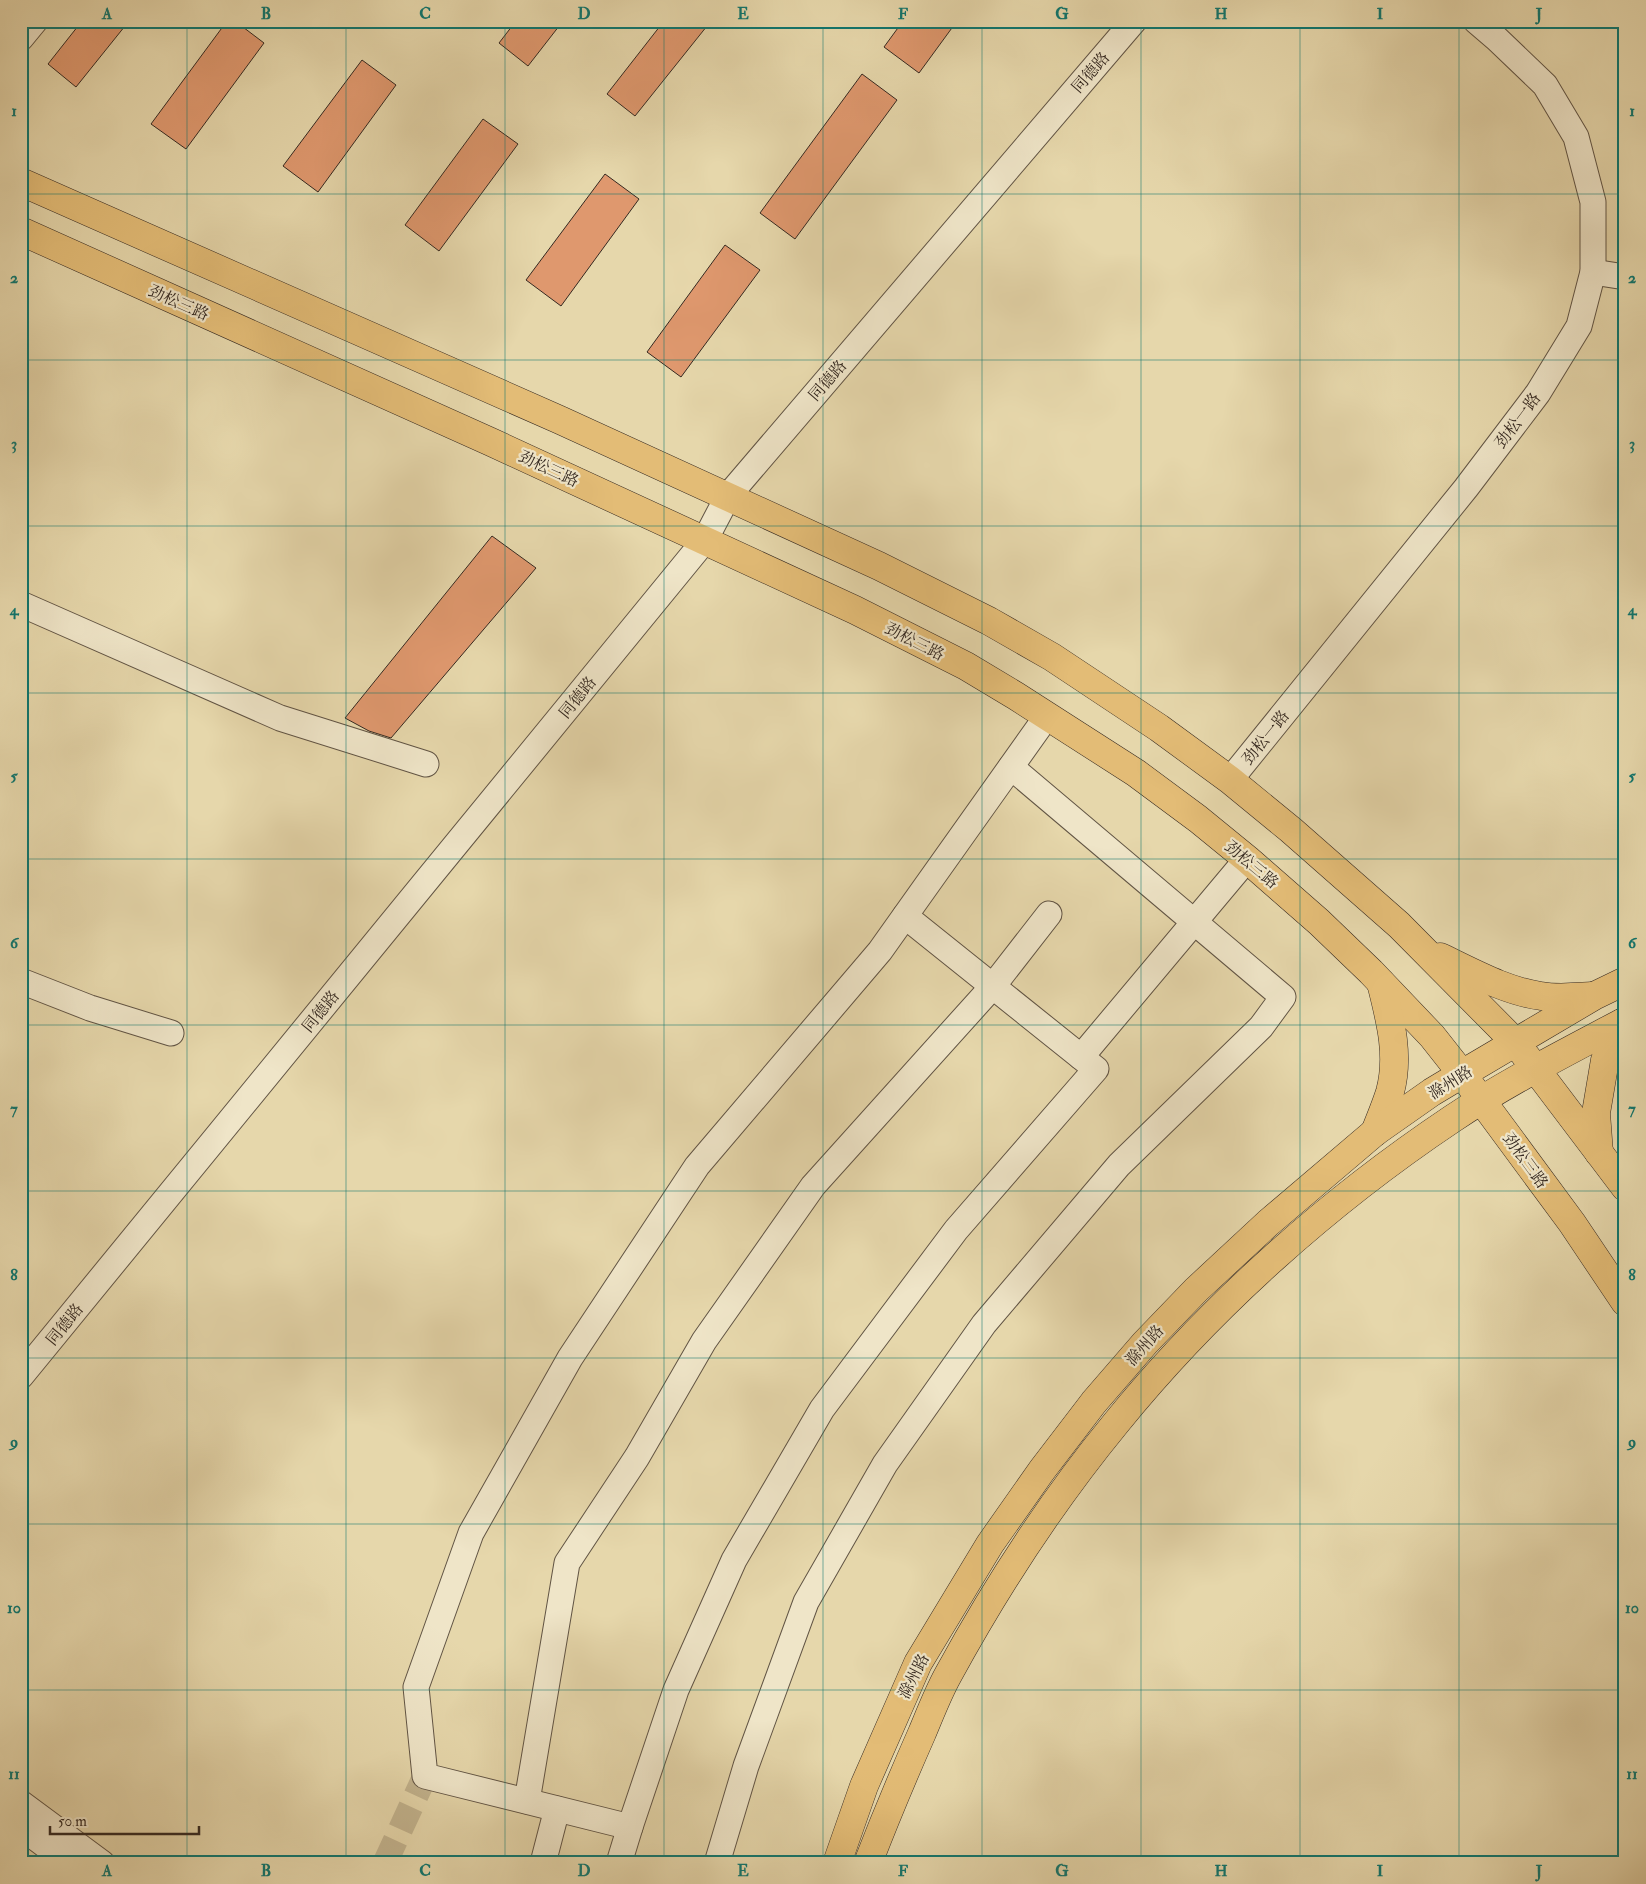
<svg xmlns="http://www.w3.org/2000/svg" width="1646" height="1884" font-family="'IM FELL Double Pica','Noto Serif SC',serif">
<rect width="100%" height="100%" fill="#e6d7ab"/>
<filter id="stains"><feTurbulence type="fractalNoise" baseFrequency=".004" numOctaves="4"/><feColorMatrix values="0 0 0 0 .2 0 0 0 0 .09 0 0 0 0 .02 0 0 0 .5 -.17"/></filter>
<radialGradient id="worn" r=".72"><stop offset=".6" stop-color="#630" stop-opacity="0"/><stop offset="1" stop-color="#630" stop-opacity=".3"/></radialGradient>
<g fill="#df986e" stroke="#352921">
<path d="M 82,21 L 129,21 L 76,87 L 48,64 Z"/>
<path d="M 227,21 L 235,21 L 264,43 L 186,149 L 151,124 Z"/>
<path d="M 516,21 L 563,21 L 528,66 L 499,43 Z"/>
<path d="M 664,21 L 711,21 L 635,116 L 607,94 Z"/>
<path d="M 903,21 L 957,21 L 919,73 L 884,47 Z"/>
<path d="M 362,60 L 396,85 L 318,192 L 283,166 Z"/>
<path d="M 862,74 L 897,100 L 795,239 L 760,213 Z"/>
<path d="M 483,119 L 518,144 L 439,251 L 405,225 Z"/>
<path d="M 605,174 L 639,199 L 561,306 L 526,280 Z"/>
<path d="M 725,245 L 760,270 L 681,377 L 647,352 Z"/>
<path d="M 492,536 L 536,568 L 391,738 L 369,731 L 345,718 Z"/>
</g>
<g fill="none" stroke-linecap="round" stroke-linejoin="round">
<path stroke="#c3b48f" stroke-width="25" stroke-dasharray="25 12" stroke-linecap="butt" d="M 385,1863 L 425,1776"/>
<g stroke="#615444" stroke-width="27">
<g id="minor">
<path d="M 21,38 L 35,21"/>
<path d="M 1593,272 L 1625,277"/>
<path d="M 21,604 L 280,718 L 426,764"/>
<path d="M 1230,780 L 1466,488 L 1538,393 L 1579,326 L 1593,272 L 1593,202 L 1576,137 L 1545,85 L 1497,39 L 1476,21"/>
<path d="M 21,981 L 90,1008 L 171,1033"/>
<path d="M 1081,1057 L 1247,859"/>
<path d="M 21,1376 L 705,540 L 728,496 L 1134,21"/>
<path d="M 527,1801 L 567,1563 L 637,1457 L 704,1341 L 813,1186 L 993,986 L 1049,914"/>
<path d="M 21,1803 L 102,1863"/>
<path d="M 21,1827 L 69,1863"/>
<path d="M 630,1827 L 425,1776 L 416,1687 L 471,1533 L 570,1358 L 697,1166 L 880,951 L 1047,716"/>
<path d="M 543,1863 L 557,1809"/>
<path d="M 619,1863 L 630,1827 L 676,1690 L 734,1560 L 822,1409 L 956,1230 L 1096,1069 L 905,916"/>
<path d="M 717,1863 L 746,1766 L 806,1602 L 885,1464 L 984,1324 L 1119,1165 L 1261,1027 L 1283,997 L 1011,767"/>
</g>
</g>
<g stroke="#352921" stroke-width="29">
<g id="major">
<path d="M 21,182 L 560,420 L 879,566 L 989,621 L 1052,657 L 1159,728 L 1230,780 L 1291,830 L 1399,925 L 1516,1043 L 1625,1187"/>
<path d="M 21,231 L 491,442 L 855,610 L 966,666 L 1016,696 L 1136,773 L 1198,819 L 1247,859 L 1319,922 L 1371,972 L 1432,1036 L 1462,1074 L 1572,1223 L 1625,1302"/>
<path d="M 1440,957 C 1472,972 1505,991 1541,996 C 1558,999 1575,997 1592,996"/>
<path d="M 1375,1132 C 1380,1119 1386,1105 1390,1092 C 1400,1055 1390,1019 1381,983"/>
<path d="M 1599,1153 L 1596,1113 L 1605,1060 L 1622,1023"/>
<path d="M 837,1863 L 864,1786 L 918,1663 L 990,1544 L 1042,1470 L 1094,1402 L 1145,1343 L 1196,1290 L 1268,1223 L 1375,1132 L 1432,1092 L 1462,1074 L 1594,996 L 1625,981"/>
<path d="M 868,1863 C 885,1819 903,1776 922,1733 C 930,1714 938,1693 948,1675 C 996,1587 1052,1501 1116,1423 C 1210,1307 1328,1202 1452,1119 C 1507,1082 1567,1052 1625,1021"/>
</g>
</g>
<use href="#minor" stroke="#efe5c8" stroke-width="25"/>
<use href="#major" stroke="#e3bc76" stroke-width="28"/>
</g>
<path fill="none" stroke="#0f766e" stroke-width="1" stroke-opacity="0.55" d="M 187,21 L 187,1863M 346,21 L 346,1863M 505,21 L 505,1863M 664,21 L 664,1863M 823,21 L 823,1863M 982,21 L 982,1863M 1141,21 L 1141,1863M 1300,21 L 1300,1863M 1459,21 L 1459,1863M 21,194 L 1625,194M 21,360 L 1625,360M 21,526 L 1625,526M 21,693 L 1625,693M 21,859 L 1625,859M 21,1025 L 1625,1025M 21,1191 L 1625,1191M 21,1358 L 1625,1358M 21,1524 L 1625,1524M 21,1690 L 1625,1690"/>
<g text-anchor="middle" stroke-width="4.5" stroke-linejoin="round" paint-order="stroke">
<g font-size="16" fill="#352921" stroke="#efe5c8">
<text transform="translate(1090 72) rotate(-49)" y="6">同德路</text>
<text transform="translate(179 302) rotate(24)" y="6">劲松三路</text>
<text transform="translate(827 380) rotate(-49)" y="6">同德路</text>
<text transform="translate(1517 420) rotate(-53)" y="6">劲松一路</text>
<text transform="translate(549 468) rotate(25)" y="6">劲松三路</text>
<text transform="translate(915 641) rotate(27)" y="6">劲松三路</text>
<text transform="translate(577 697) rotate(-51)" y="6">同德路</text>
<text transform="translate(1265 737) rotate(-51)" y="6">劲松一路</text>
<text transform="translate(1252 864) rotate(40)" y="6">劲松三路</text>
<text transform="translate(320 1011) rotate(-51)" y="6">同德路</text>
<text transform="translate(1450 1082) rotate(-32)" y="6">滁州路</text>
<text transform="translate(1526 1160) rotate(54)" y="6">劲松三路</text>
<text transform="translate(64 1324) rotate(-51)" y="6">同德路</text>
<text transform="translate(1144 1345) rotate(-48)" y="6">滁州路</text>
<text transform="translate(913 1676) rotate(-63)" y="6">滁州路</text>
</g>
</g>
<rect width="1646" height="1884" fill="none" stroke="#e6d7ab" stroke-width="55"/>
<path d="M50 1826v8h149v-8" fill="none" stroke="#352921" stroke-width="2.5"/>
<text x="58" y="1826" font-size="15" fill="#352921" stroke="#efe5c8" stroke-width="4" paint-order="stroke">50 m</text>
<rect x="28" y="28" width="1590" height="1828" fill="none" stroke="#0f766e" stroke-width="2"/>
<g font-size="16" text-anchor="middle" font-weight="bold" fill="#0f766e">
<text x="107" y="19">A</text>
<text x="266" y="19">B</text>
<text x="425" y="19">C</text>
<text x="584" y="19">D</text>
<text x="743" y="19">E</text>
<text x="903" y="19">F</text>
<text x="1062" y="19">G</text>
<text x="1221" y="19">H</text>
<text x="1380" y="19">I</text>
<text x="1539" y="19">J</text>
<text x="14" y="116">1</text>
<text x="1632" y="116">1</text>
<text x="14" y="283">2</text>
<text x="1632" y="283">2</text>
<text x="14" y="449">3</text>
<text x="1632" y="449">3</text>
<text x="14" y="615">4</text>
<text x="1632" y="615">4</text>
<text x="14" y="781">5</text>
<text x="1632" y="781">5</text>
<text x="14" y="948">6</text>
<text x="1632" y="948">6</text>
<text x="14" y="1114">7</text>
<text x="1632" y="1114">7</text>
<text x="14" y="1280">8</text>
<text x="1632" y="1280">8</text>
<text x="14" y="1447">9</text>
<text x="1632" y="1447">9</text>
<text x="14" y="1613">10</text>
<text x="1632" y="1613">10</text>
<text x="14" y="1779">11</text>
<text x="1632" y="1779">11</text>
<text x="107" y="1876">A</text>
<text x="266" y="1876">B</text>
<text x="425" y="1876">C</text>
<text x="584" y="1876">D</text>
<text x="743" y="1876">E</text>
<text x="903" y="1876">F</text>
<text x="1062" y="1876">G</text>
<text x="1221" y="1876">H</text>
<text x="1380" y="1876">I</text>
<text x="1539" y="1876">J</text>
</g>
<rect width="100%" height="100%" filter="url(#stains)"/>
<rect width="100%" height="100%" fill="url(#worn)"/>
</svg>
